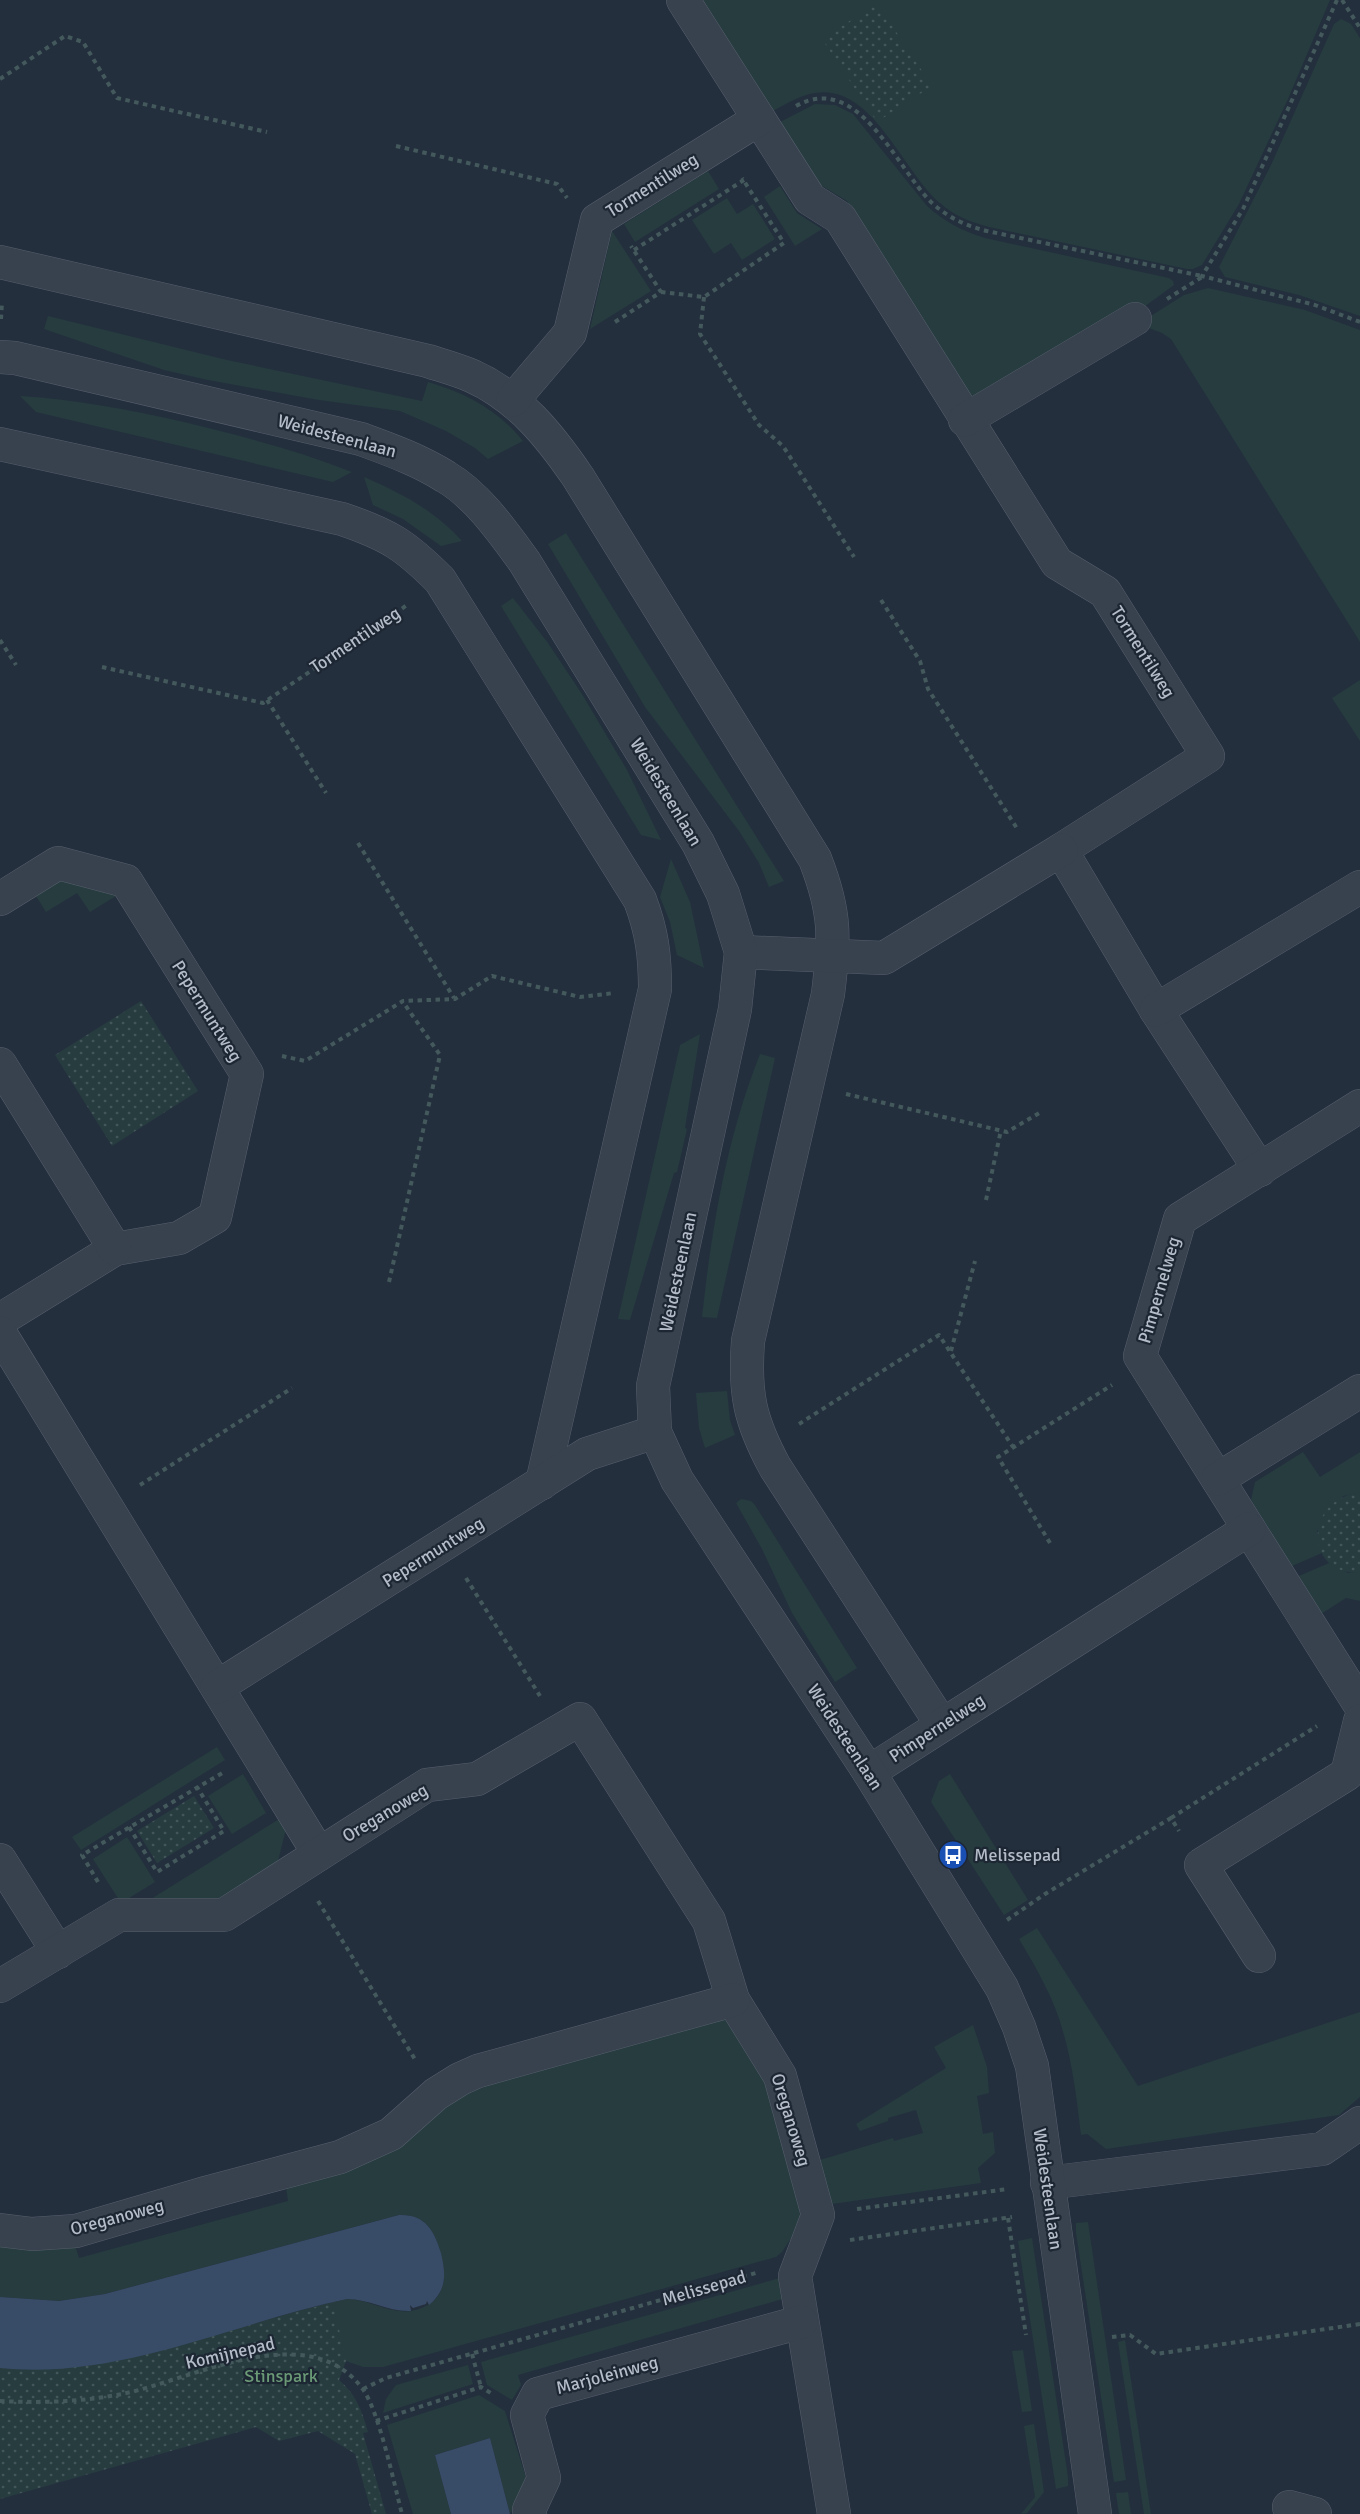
<svg xmlns="http://www.w3.org/2000/svg" width="1360" height="2514" font-family="Signika,sans-serif">
<defs>
<pattern id="park-dots" width="8" height="8" patternUnits="userSpaceOnUse" patternTransform="scale(1.5)"><rect width="8" height="8" fill="#263c3f"/><path d="M2 2h.1M6 6h.1" fill="none" stroke="#435659" stroke-width="1.8" stroke-linecap="round"/></pattern>
</defs>
<rect width="100%" height="100%" fill="#242f3e"/>
<g fill="#263c3f">
<path d="M 703,0 L 1330,0 L 1288,99 L 1239,204 L 1202,265 L 1193,269 L 1187,269 L 989,227 C 971,222 954,216 940,203 C 903,172 872,83 815,93 C 800,95 786,104 773,111 Z"/>
<path d="M 1341,19 L 1351,24 L 1360,38 L 1360,316 L 1299,295 L 1225,277 L 1219,267 L 1271,165 L 1334,24 Z"/>
<path d="M 815,104 L 835,105 L 853,114 L 927,206 C 945,222 962,231 985,238 L 1169,278 L 1173,281 L 1174,285 L 1133,315 L 982,398 L 969,395 L 847,201 L 819,184 L 780,122 Z"/>
<path d="M 708,171 L 719,189 L 635,242 L 624,224 Z"/>
<path d="M 780,186 L 797,213 L 822,229 L 795,246 L 764,197 Z"/>
<path d="M 727,198 L 737,214 L 753,204 L 775,239 L 742,260 L 731,243 L 714,254 L 692,220 Z"/>
<path d="M 612,231 L 651,291 L 590,329 Z"/>
<path d="M 1208,288 L 1305,310 L 1360,330 L 1360,642 L 1171,339 L 1162,333 L 1138,324 L 1184,295 Z"/>
<path d="M 48,316 L 227,360 L 422,401 L 428,382 C 466,393 498,410 523,441 L 488,459 L 475,448 L 446,431 L 400,411 L 319,400 L 208,380 L 164,370 L 44,329 Z"/>
<path d="M 20,396 C 75,399 130,410 184,422 C 241,436 297,450 352,472 L 333,482 L 36,412 Z"/>
<path d="M 364,477 C 401,493 434,510 462,541 L 441,546 L 403,519 L 373,505 Z"/>
<path d="M 566,533 L 784,881 L 769,887 L 759,863 L 739,831 L 645,707 L 548,544 Z"/>
<path d="M 513,598 L 548,643 L 582,694 L 627,770 L 661,840 L 641,835 L 501,606 Z"/>
<path d="M 1360,680 L 1360,741 L 1332,698 Z"/>
<path d="M 671,859 L 690,902 L 704,968 L 677,955 L 670,922 L 660,897 Z"/>
<path d="M 61,880 L 113,892 L 116,896 L 90,912 L 77,893 L 46,912 L 36,896 Z"/>
<path d="M 700,1034 L 685,1128 L 687,1129 L 677,1172 L 674,1173 L 630,1320 L 618,1319 L 680,1045 Z"/>
<path d="M 760,1054 L 775,1058 L 717,1318 L 702,1317 C 712,1226 726,1140 760,1054 Z"/>
<path d="M 727,1391 L 730,1420 L 735,1435 L 705,1448 L 699,1428 L 696,1393 Z"/>
<path d="M 1303,1452 L 1320,1477 L 1360,1452 L 1360,1493 L 1343,1496 L 1317,1531 L 1322,1553 L 1292,1566 L 1251,1500 L 1255,1482 Z"/>
<path d="M 741,1499 L 751,1501 L 755,1505 L 857,1668 L 835,1682 L 792,1613 L 762,1549 L 736,1503 Z"/>
<path d="M 1329,1563 L 1348,1573 L 1360,1573 L 1360,1601 L 1346,1598 L 1321,1614 L 1299,1576 Z"/>
<path d="M 217,1747 L 225,1760 L 81,1850 L 72,1837 Z"/>
<path d="M 243,1774 L 266,1813 L 232,1834 L 208,1796 Z"/>
<path d="M 950,1774 L 1028,1900 L 1004,1915 L 931,1802 L 939,1781 Z"/>
<path d="M 279,1819 L 286,1829 L 277,1865 L 221,1900 L 143,1904 Z"/>
<path d="M 127,1837 L 155,1882 L 121,1903 L 93,1859 Z"/>
<path d="M 1037,1928 L 1138,2086 L 1360,2012 L 1360,2097 L 1339,2115 L 1106,2149 L 1087,2134 L 1081,2135 C 1077,2101 1073,2067 1064,2035 C 1055,2000 1037,1969 1019,1939 Z"/>
<path d="M 724,2017 L 765,2082 L 797,2191 L 801,2223 L 782,2252 L 776,2257 L 383,2367 L 363,2367 L 346,2361 L 127,2383 L 0,2368 C 120,2379 232,2323 347,2299 C 369,2299 389,2314 411,2311 C 442,2305 449,2283 441,2255 C 435,2232 426,2214 399,2215 L 105,2294 L 59,2301 L 0,2297 L 0,2245 L 75,2245 L 79,2258 L 288,2201 L 286,2187 L 440,2112 L 463,2096 L 496,2082 Z"/>
<path d="M 973,2025 L 987,2067 L 989,2093 L 977,2096 L 983,2134 L 993,2132 L 995,2153 L 978,2168 L 981,2183 L 832,2204 L 820,2160 L 893,2138 L 894,2141 L 923,2133 L 916,2110 L 888,2118 L 888,2121 L 860,2131 L 856,2124 L 946,2068 L 934,2047 Z"/>
<path d="M 1088,2222 L 1126,2480 L 1114,2482 L 1076,2233 L 1076,2223 Z"/>
<path d="M 1032,2238 L 1068,2477 L 1068,2486 L 1056,2489 L 1018,2241 Z"/>
<path d="M 780,2278 L 786,2298 L 518,2375 L 521,2385 L 512,2400 L 487,2385 L 481,2362 Z"/>
<path d="M 1125,2340 L 1151,2514 L 1144,2514 L 1118,2342 Z"/>
<path d="M 1023,2350 L 1032,2411 L 1022,2412 L 1012,2351 Z"/>
<path d="M 468,2365 L 473,2384 L 383,2413 L 386,2399 L 396,2385 Z"/>
<path d="M 479,2395 L 505,2411 L 529,2487 L 522,2493 L 510,2514 L 490,2438 L 435,2455 L 451,2514 L 413,2514 L 387,2425 Z"/>
<path d="M 1034,2424 L 1044,2492 L 1027,2513 L 1021,2514 L 1035,2497 L 1024,2426 Z"/>
<path d="M 1128,2492 L 1131,2514 L 1119,2514 L 1116,2493 Z"/>
</g>
<g fill="url(#park-dots)">
<path d="M 877,3 L 932,86 L 877,122 L 822,39 Z"/>
<path d="M 141,1001 L 198,1091 L 112,1146 L 55,1055 Z"/>
<path d="M 1357,1493 L 1360,1493 L 1360,1573 C 1305,1575 1303,1502 1357,1493 Z"/>
<path d="M 194,1796 L 214,1828 L 157,1863 L 137,1831 Z"/>
<path d="M 333,2302 L 346,2361 L 339,2380 C 356,2394 362,2411 368,2432 L 363,2433 L 386,2514 L 372,2514 L 355,2454 L 318,2431 L 279,2441 L 256,2427 L 0,2499 L 0,2368 C 70,2374 133,2357 199,2339 C 244,2327 288,2315 333,2302 Z"/>
</g>
<g fill="#394c67">
<path d="M 399,2215 C 425,2214 434,2230 441,2253 C 446,2274 447,2290 429,2305 L 427,2301 L 426,2304 L 413,2308 L 410,2305 L 411,2311 C 388,2312 370,2299 347,2299 C 232,2323 120,2380 0,2368 L 0,2297 L 59,2301 L 105,2294 Z"/>
<path d="M 490,2438 L 510,2514 L 451,2514 L 435,2455 Z"/>
</g>
<g fill="none" stroke-linecap="round" stroke-linejoin="round">
<g stroke="#565f6c" stroke-width="34">
<g id="minor">
<path d="M 759,119 L 810,199 L 840,218 L 1057,563 L 1105,592 L 1208,756 L 1061,850 L 1156,1010 L 1260,1170"/>
<path d="M 0,262 L 428,361 C 443,366 458,370 472,376 C 519,397 550,436 578,477 L 815,859 C 836,913 835,937 828,994 L 748,1341 C 744,1394 750,1421 775,1467 L 942,1725"/>
<path d="M 513,400 L 570,333 L 597,220 L 759,119 L 683,0"/>
<path d="M 965,420 L 1135,319"/>
<path d="M 0,444 L 342,519 C 389,535 405,545 440,580 L 640,900 C 652,932 655,955 655,989 L 542,1483"/>
<path d="M 0,899 L 58,863 L 126,881 L 247,1074 L 215,1217 L 179,1238 L 115,1249 L 0,1320"/>
<path d="M 741,952 L 884,958 L 1061,850"/>
<path d="M 1156,1010 L 1360,887"/>
<path d="M 0,1064 L 115,1249"/>
<path d="M 1360,1106 L 1180,1219 L 1140,1356 L 1360,1705"/>
<path d="M 0,1333 L 319,1854"/>
<path d="M 1218,1479 L 1360,1391"/>
<path d="M 217,1687 L 587,1454 L 655,1432"/>
<path d="M 869,1772 L 1249,1529"/>
<path d="M 0,1860 L 58,1952"/>
<path d="M 1259,1956 L 1201,1865 L 1347,1774 L 1360,1721"/>
<path d="M 0,1986 L 119,1915 L 224,1915 L 427,1785 L 477,1779 L 580,1719 L 709,1921 L 733,2000 L 780,2076 L 818,2215 L 795,2276 L 834,2514"/>
<path d="M 1047,2183 L 1322,2149 L 1360,2123"/>
<path d="M 0,2230 L 32,2234 L 76,2231 L 202,2194 L 340,2157 L 391,2134 L 436,2094 L 460,2079 L 478,2071 L 733,2000"/>
<path d="M 1289,2507 L 1315,2514"/>
<path d="M 530,2514 L 529,2510 L 544,2478 L 527,2415 L 538,2394 L 801,2322"/>
</g>
</g>
<g stroke="#565f6c" stroke-width="34">
<path id="tertiary" d="M 0,357 L 15,358 L 361,439 C 391,450 419,460 446,477 C 478,496 502,531 524,561 L 698,843 L 723,894 L 741,952 L 735,1009 L 653,1386 L 655,1432 L 677,1480 L 869,1772 L 1002,1988 L 1019,2027 L 1032,2066 L 1095,2514"/>
</g>
<g stroke="#44595c" stroke-width="4" stroke-dasharray="4.5 4.5" stroke-linecap="butt">
<path d="M 1337,0 L 1243,209 L 1202,276 L 1315,305 L 1360,322"/>
<path d="M 1342,0 L 1360,28"/>
<path d="M 0,79 L 65,36 L 83,42 L 117,98 L 267,132"/>
<path d="M 796,106 C 858,71 896,167 931,202 C 947,217 966,226 987,231 L 1202,276"/>
<path d="M 396,146 L 557,184 L 567,198"/>
<path d="M 634,250 L 744,180"/>
<path d="M 661,292 L 704,297 L 784,243 L 742,178"/>
<path d="M 704,297 L 700,334 L 759,425 L 783,446 L 854,557"/>
<path d="M 1167,299 L 1202,277"/>
<path d="M 1,319 L 2,302"/>
<path d="M 615,322 L 661,292 L 631,246"/>
<path d="M 881,600 L 920,661 L 928,689 L 1018,830"/>
<path d="M 0,640 L 16,665"/>
<path d="M 102,667 L 263,703 L 365,635 L 407,605"/>
<path d="M 267,700 L 326,793"/>
<path d="M 358,843 L 454,998"/>
<path d="M 282,1056 L 305,1061 L 403,1001 L 455,999 L 492,976 L 580,997 L 614,993"/>
<path d="M 846,1094 L 1007,1132 L 1041,1112"/>
<path d="M 986,1200 L 1001,1130"/>
<path d="M 389,1282 L 440,1055 L 403,1002"/>
<path d="M 951,1351 L 975,1261"/>
<path d="M 799,1424 L 939,1335 L 1013,1447"/>
<path d="M 140,1485 L 292,1388"/>
<path d="M 1050,1543 L 998,1457 L 1112,1385"/>
<path d="M 466,1578 L 540,1696"/>
<path d="M 1171,1818 L 1317,1726"/>
<path d="M 129,1827 L 157,1872 L 224,1831 L 197,1787"/>
<path d="M 98,1882 L 82,1855 L 224,1772"/>
<path d="M 318,1901 L 416,2061"/>
<path d="M 1007,1920 L 1045,1894 L 1171,1818 L 1179,1831"/>
<path d="M 857,2209 L 1008,2189"/>
<path d="M 1008,2218 L 1026,2335"/>
<path d="M 850,2240 L 1012,2217"/>
<path d="M 1112,2337 L 1130,2335 L 1156,2354 L 1360,2324"/>
<path d="M 472,2354 L 481,2387"/>
<path d="M 363,2389 L 386,2378 L 756,2273"/>
<path d="M 0,2401 C 42,2403 81,2402 122,2394 C 192,2380 307,2316 362,2388 C 379,2410 394,2484 402,2514"/>
<path d="M 376,2421 L 481,2387 L 494,2395"/>
</g>
<use href="#minor" stroke="#38414e" stroke-width="33"/>
<use href="#tertiary" stroke="#38414e" stroke-width="33"/>
</g>
<defs>
<g id="bus-disc" transform="scale(1.5)"><circle r="9.5" fill="#1a4fb4" stroke="#1d2633"/><path d="M-5-6H5V4H4V6H2V4H-2V6H-4V4H-5ZM-3.5-4V0h7V-4ZM-3.5 1.2v1.5H-2V1.2ZM2 1.2v1.5H3.5V1.2Z" fill="#fff"/></g>
</defs>
<g fill-rule="evenodd">
<use href="#bus-disc" x="953" y="1855"/>
</g>
<g text-anchor="middle" stroke-width="4.5" stroke-linejoin="round" paint-order="stroke">
<g font-size="18" fill="#b4bcc9" stroke="#1d2633">
<text transform="translate(652 185) rotate(-32)" y="6">Tormentilweg</text>
<text transform="translate(337 436) rotate(15)" y="6">Weidesteenlaan</text>
<text transform="translate(355 640) rotate(-34)" y="6">Tormentilweg</text>
<text transform="translate(1143 652) rotate(58)" y="6">Tormentilweg</text>
<text transform="translate(666 792) rotate(59)" y="6">Weidesteenlaan</text>
<text transform="translate(207 1011) rotate(58)" y="6">Pepermuntweg</text>
<text transform="translate(678 1272) rotate(-78)" y="6">Weidesteenlaan</text>
<text transform="translate(1159 1290) rotate(-74)" y="6">Pimpernelweg</text>
<text transform="translate(433 1552) rotate(-32)" y="6">Pepermuntweg</text>
<text transform="translate(937 1728) rotate(-33)" y="6">Pimpernelweg</text>
<text transform="translate(845 1737) rotate(57)" y="6">Weidesteenlaan</text>
<text transform="translate(385 1813) rotate(-31)" y="6">Oreganoweg</text>
<text transform="translate(791 2120) rotate(73)" y="6">Oreganoweg</text>
<text transform="translate(1048 2189) rotate(82)" y="6">Weidesteenlaan</text>
<text transform="translate(117 2217) rotate(-15)" y="6">Oreganoweg</text>
<text transform="translate(704 2288) rotate(-16)" y="6">Melissepad</text>
<text transform="translate(230 2353) rotate(-13)" y="6">Komijnepad</text>
<text transform="translate(607 2375) rotate(-15)" y="6">Marjoleinweg</text>
</g>
<g font-size="18" fill="#b4bcc9" stroke="#1d2633" text-anchor="start">
<text x="974" y="1861">Melissepad</text>
</g>
<g font-size="18" fill="#6b9a76" stroke="#1d2633">
<text x="281" y="2382">Stinspark</text>
</g>
</g>
</svg>
